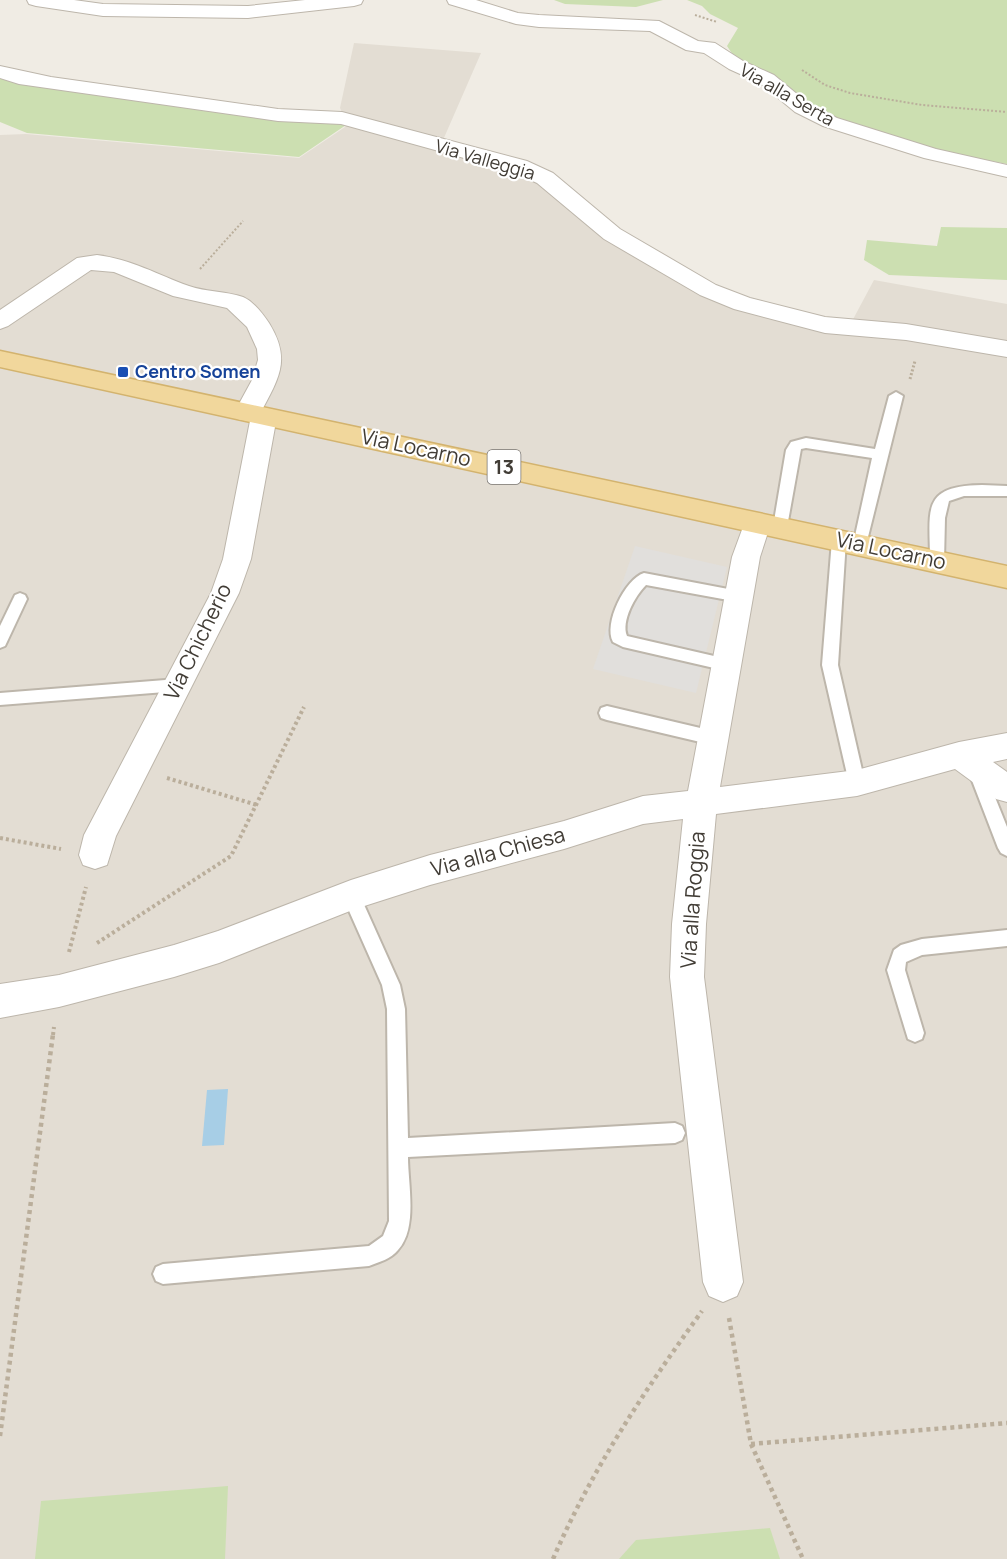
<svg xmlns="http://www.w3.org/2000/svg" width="1007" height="1559" font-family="Manrope,sans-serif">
<rect width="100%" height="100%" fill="#f0ece4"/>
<path fill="#e3ddd3" d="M 354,43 L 481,53 L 440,147 L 539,177 L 687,279 L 799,320 L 850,325 L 874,280 L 1007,304 L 1007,1559 L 0,1559 L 0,135 L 26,134 L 299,158 L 348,125 L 340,108 Z"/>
<g fill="#ccdfb1">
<path d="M 554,0 L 663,0 L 636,7 L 565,4 Z"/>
<path d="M 687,0 L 1007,0 L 1007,164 L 934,150 L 840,120 L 805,102 L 733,55 L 727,46 L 738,28 L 710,14 L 702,6 Z"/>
<path d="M 0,78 L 47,88 L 346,125 L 299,157 L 27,133 L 0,122 Z"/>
<path d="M 941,227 L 1007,228 L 1007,280 L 889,275 L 864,260 L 867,240 L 937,246 Z"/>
<path d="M 228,1486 L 225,1559 L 35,1559 L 41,1501 Z"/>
<path d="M 770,1528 L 780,1559 L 619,1559 L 636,1540 Z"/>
</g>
<path fill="#e1dfdc" d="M 635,546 L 727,567 L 696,693 L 593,669 Z"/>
<path fill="#a7cee6" d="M 228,1089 L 224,1145 L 202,1146 L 207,1090 Z"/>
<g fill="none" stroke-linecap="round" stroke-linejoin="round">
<g stroke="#bdb6ab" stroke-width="4">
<g id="lane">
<path d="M 896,392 L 903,396 L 865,549 L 855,549 L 853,545 L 872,458 L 806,448 L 801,449 L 787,527 L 780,532 L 775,531 L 773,527 L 786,450 L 791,442 L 806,438 L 875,449 L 889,396 Z"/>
<path d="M 982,485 L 1007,486 L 1007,496 L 964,496 L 949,501 L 945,518 L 944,561 L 942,565 L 932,565 L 930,561 C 930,510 920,486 982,485 Z"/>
<path d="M 839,535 L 846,540 L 838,665 L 865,783 L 863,788 L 857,790 L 851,788 L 849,783 L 822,665 L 832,540 Z"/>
<path d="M 644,573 L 744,592 L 746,596 L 744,600 L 739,602 L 646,585 C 635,596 621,621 627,636 L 727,659 L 732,661 L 735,665 L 732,669 L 727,671 L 623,647 L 613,642 C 603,624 625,579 644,573 Z"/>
<path d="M 20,593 L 25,595 L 27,599 L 5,646 L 0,648 L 0,626 L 15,595 Z"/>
<path d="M 178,679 L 184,681 L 186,685 L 184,689 L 178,691 L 0,705 L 0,693 Z"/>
<path d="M 607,706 L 713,731 L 719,733 L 721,738 L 719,743 L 713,745 L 607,720 L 601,718 L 599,713 L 601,708 Z"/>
<path d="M 976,763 L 982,765 L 984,770 L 1007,827 L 1007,856 L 1001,853 L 998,848 L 968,770 L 970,765 Z"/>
<path d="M 351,887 L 357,889 L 400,985 L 405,1009 L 408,1138 L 675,1123 L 682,1126 L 685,1133 L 682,1140 L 675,1143 L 408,1157 C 408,1185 418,1228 398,1250 C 391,1259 379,1262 369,1266 L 163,1284 L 156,1281 L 153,1274 L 156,1267 L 163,1264 L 369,1246 L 383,1236 L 389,1221 L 387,1009 L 382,985 L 342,895 L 345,889 Z"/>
<path d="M 1007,930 L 1007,946 L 922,955 L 906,962 L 905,970 L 924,1033 L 922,1039 L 915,1042 L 908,1039 L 887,970 L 894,950 L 901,945 L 922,939 Z"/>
</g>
</g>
<g stroke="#bdb6ab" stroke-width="2">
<g id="street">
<path d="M 27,0 L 74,0 L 103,4 L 248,6 L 305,0 L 363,0 L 361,4 L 354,6 L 248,18 L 103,16 L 36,6 L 29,4 Z"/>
<path d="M 447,0 L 476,0 L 518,13 L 539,15 L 659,21 L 698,41 L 715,43 L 743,61 L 774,75 L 809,104 L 837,118 L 936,149 L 1007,165 L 1007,177 L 924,158 L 823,126 L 795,112 L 760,83 L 729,69 L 704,53 L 686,50 L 650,31 L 539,27 L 516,24 L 449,4 Z"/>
<path d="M 0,66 L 51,77 L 278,109 L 342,112 L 527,161 L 553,173 L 620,229 L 716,285 L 750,298 L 825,317 L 906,324 L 1007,341 L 1007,357 L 906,340 L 825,333 L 734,309 L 700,295 L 604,239 L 537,183 L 511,171 L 341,124 L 278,121 L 19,84 L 0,78 Z"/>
<path d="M 97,255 C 131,259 158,275 189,286 C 206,292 225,291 243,297 C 254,302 262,313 269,323 C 290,357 281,375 263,408 L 273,410 L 277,416 L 251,559 L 239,593 L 116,836 L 107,865 L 95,869 L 83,865 L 79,855 L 84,835 L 211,593 L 223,559 L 250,421 L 238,419 L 234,413 L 252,380 L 258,360 L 257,349 L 247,327 L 227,308 L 173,296 L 114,272 L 91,270 L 8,326 L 0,329 L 0,310 L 77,258 Z"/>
<path d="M 757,513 L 767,516 L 771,523 L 760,557 L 720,787 L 857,770 L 959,742 L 1007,733 L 1007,759 L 993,762 L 1007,772 L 1007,802 L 996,799 L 955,769 L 857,796 L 716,814 L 706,924 L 704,977 L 743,1282 L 737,1296 L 723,1302 L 709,1296 L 703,1282 L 670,977 L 672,924 L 683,819 L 643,824 L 564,849 L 430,885 L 355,909 L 219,963 L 174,977 L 59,1007 L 0,1018 L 0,984 L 59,975 L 174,945 L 218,931 L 351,880 L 430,855 L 564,821 L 643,796 L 688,791 L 732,557 L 747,516 Z"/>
</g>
</g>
<g stroke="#d3b36e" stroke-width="3">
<path id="primary" d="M 0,351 L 1007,566 L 1007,588 L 0,367 Z"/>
</g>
<g stroke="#baae9b" stroke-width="2" stroke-dasharray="2 2" stroke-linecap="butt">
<path d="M 695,15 L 717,22"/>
<path d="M 802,70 L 825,85 L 850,93 L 922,105 L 1007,112"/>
<path d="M 200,269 L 243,221"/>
</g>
<path stroke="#baae9b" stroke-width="3" stroke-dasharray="2 2" stroke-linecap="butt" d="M 910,379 L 915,361"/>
<g stroke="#baae9b" stroke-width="4" stroke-dasharray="3 3" stroke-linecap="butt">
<path d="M 167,778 L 257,805"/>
<path d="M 0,838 L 61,849"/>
<path d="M 97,943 L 231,856 L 304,707"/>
<path d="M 69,952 L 86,887"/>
<path d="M 53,1035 L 54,1027"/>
</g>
<g stroke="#baae9b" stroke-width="4.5" stroke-dasharray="4 4" stroke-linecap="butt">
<path d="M 729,1318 L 751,1444 L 803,1559"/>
<path d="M 0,1436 L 53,1034"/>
<path d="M 751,1444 L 1007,1423"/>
<path d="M 553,1559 C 592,1469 645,1390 702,1311"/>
</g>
<use href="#lane" fill="#fff" fill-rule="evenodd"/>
<use href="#street" fill="#fff" fill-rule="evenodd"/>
<use href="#primary" fill="#f1d79c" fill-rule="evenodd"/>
</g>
<rect fill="#1a4fb4" stroke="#fff" stroke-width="2" x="117" y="366" width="12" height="12" rx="3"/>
<g text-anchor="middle" stroke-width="4.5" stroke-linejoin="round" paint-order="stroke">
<g font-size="18" fill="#413c35" stroke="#fff">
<text transform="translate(787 95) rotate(30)" y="6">Via alla Serta</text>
<text transform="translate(485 160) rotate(16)" y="6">Via Valleggia</text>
</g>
<g font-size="18" font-weight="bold" fill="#164399" stroke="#fff" text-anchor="start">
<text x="135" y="378">Centro Somen</text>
</g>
<rect fill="#fff" stroke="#7a7672" stroke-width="1.5" x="487.5" y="450" width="33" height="34" rx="4.5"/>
<g font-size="20" font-weight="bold" fill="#413c35">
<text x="504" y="474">13</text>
</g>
<g font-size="21" fill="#413c35" stroke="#fff">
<text transform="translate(416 448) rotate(12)" y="7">Via Locarno</text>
<text transform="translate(891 551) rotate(12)" y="7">Via Locarno</text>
<text transform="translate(198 642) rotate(-64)" y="7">Via Chicherio</text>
<text transform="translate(498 852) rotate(-15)" y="7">Via alla Chiesa</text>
<text transform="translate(693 900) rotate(-86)" y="7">Via alla Roggia</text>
</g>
</g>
</svg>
